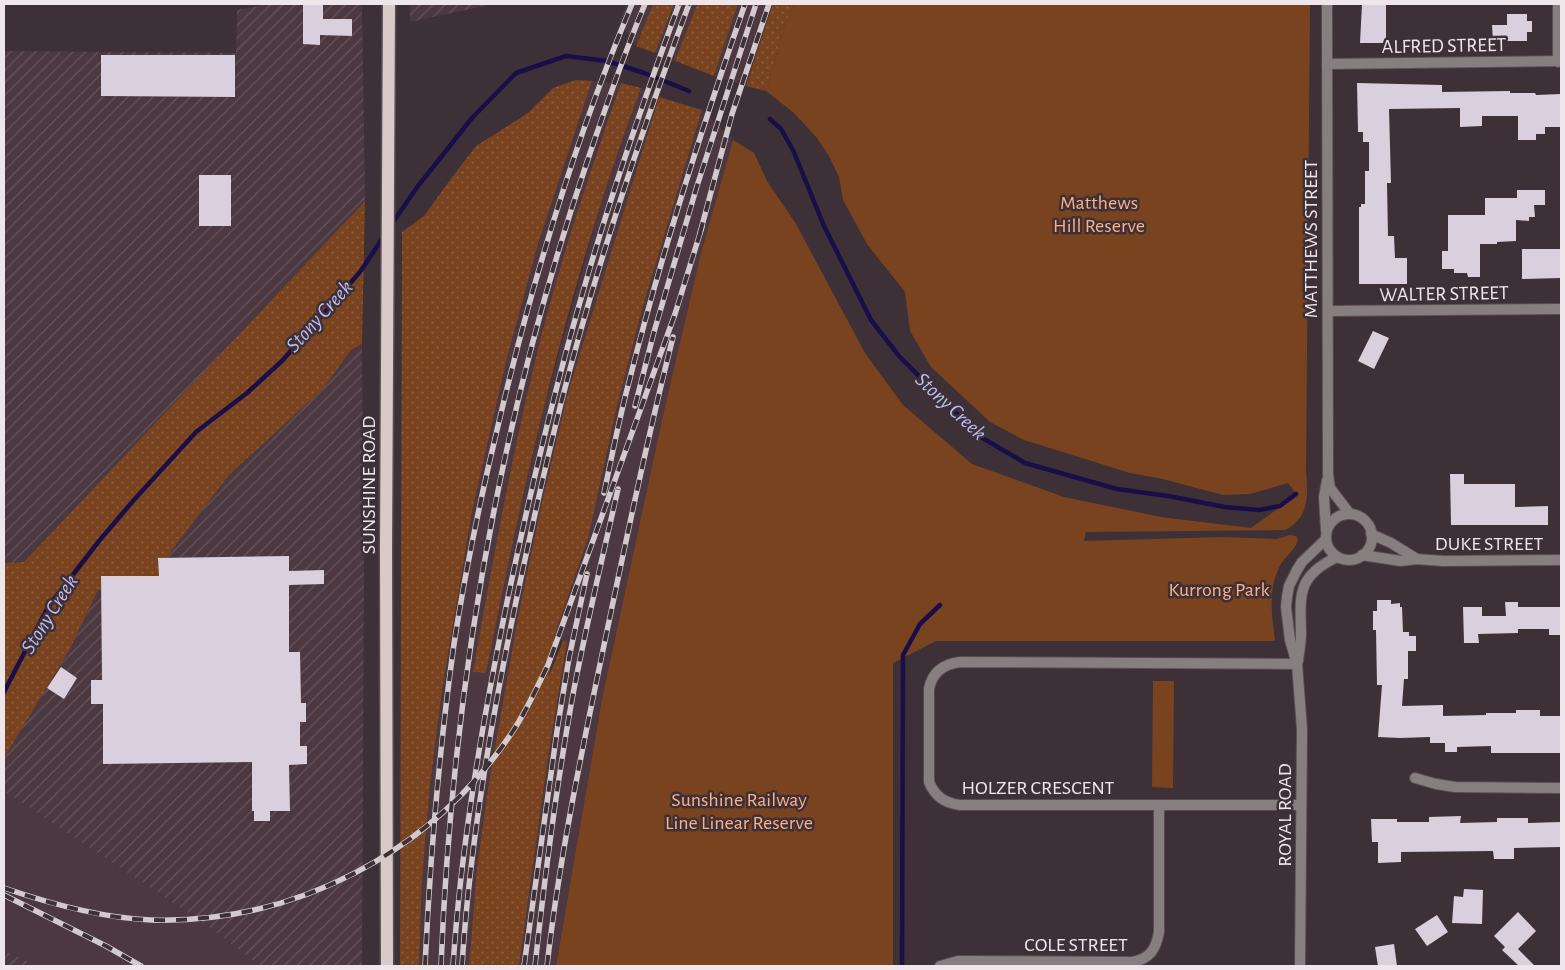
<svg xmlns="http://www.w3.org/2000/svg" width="1565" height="970" font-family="'Alegreya Sans',sans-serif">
<defs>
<pattern id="industrial-furrows" width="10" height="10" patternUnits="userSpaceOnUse" patternTransform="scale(1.25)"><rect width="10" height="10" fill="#4b3841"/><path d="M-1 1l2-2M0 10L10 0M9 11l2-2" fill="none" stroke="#65555d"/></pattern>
<pattern id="grass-dots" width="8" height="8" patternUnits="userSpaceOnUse" patternTransform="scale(1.25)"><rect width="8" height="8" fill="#7a4320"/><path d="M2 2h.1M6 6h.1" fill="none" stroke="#8d5e41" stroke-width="1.8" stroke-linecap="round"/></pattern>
</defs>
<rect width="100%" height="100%" fill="#3d3036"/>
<g fill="#4b3841">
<path d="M 627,4 L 653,4 L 636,46 L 619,22 Z"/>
<path d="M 674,4 L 697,4 L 675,61 L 655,53 Z"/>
<path d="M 738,4 L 773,4 L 746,86 L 714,76 Z"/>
<path d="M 592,81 L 621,83 L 596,152 L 561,266 L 537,354 L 509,477 L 474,672 L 486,673 L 506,571 L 543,410 L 599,210 L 623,137 L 641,88 L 659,97 L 569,389 L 489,782 L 477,868 L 469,966 L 419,966 L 422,880 L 430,785 L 443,684 L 472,512 L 506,362 L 538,244 Z"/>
<path d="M 702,110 L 733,140 L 701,253 L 663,415 L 602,699 L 556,966 L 519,966 L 548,757 L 567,643 L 554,637 L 589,535 L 616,410 L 643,306 Z"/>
<path d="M 4,791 L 208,926 L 260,966 L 39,966 L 4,951 Z"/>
</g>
<g fill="url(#industrial-furrows)">
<path d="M 261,4 L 362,4 L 365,201 L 24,562 L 4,563 L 4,51 L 236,53 L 237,10 L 259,6 Z"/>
<path d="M 410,4 L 493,4 L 410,22 Z"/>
<path d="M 362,344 L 364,583 L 362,966 L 260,966 L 208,926 L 4,791 L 4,758 L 70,649 L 98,590 L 101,576 L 158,558 L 166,557 L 229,475 L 323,389 L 351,350 Z"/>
<path d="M 4,951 L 39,966 L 4,966 Z"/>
</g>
<g fill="url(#grass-dots)">
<path d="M 653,4 L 674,4 L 655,53 L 636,46 Z"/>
<path d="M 697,4 L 738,4 L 714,76 L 675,61 Z"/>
<path d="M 773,4 L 794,4 L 785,24 L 766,91 L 746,86 Z"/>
<path d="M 576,80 L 592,81 L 538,244 L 506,362 L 472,512 L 443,684 L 430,785 L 422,880 L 419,966 L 400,966 L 402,232 L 424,216 L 450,180 L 476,146 L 528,113 L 553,88 Z"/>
<path d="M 621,83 L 641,88 C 570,277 525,475 486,673 L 473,672 C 492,565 511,459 537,353 C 560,262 589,172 621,83 Z"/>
<path d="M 659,97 L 702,110 L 643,306 L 616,410 L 589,535 L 554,637 L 549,676 L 563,641 L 567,642 L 548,757 L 519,966 L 469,966 L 477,868 L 489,782 L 519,612 L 543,498 L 569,389 Z"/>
<path d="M 365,201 L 362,344 L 351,350 L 323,389 L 229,475 L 166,558 L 158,558 L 159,576 L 101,576 L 101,590 L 98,590 L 70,649 L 4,758 L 4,563 L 24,562 Z"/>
</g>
<g fill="#7a4320">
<path d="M 794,4 L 1310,4 L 1306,471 C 1308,494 1310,518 1285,530 L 1086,532 L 1084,541 L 1222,537 L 1277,539 L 1290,535 L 1296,536 L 1298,539 C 1297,548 1286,556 1281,564 C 1267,589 1272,615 1275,641 L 936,641 L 893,663 L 893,966 L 556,966 L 602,699 L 663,415 L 701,253 L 733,140 L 754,153 L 767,181 L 796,224 L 865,353 L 903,405 L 972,464 L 1064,497 L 1161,517 L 1251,528 L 1297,495 L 1288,483 L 1250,494 L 1223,495 L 1163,479 L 1130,473 L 1024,440 L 990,422 L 931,367 L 910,331 L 905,292 L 867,244 L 843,200 L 839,177 L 829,156 L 817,138 L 794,113 L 766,91 L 785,24 Z"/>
<path d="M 1153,681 L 1174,681 L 1173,788 L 1152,787 Z"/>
</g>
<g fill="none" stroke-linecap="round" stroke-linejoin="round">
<g stroke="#190e47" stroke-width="4.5">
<path d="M 770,119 L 781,129 L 793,150 L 824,226 L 871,320 L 899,356 L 979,436 L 1025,463 L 1117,489 L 1168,496 L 1225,507 L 1259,510 L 1280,506 L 1296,494"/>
<path d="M 391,225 L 418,186 L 472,118 L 516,73 L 566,56 L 607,61 L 644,73 L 689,91"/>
<path d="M 4,692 L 48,607 L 99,541 L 133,501 L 196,432 L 247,393 L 282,361 L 360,272 L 384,236"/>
<path d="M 902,966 L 903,655 L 920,624 L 940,605"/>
</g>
</g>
<g fill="#d9cfdd">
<path d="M 303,4 L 323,4 L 323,19 L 352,19 L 352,36 L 320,35 L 320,45 L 303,44 Z"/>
<path d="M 1362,4 L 1386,4 L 1386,43 L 1360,43 Z"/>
<path d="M 1507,14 L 1527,14 L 1527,21 L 1532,21 L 1532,32 L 1527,32 L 1527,41 L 1493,41 L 1492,25 L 1507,25 Z"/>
<path d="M 101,55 L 235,55 L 235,97 L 101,96 Z"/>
<path d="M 1357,83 L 1442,85 L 1442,92 L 1510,91 L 1510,93 L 1535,93 L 1536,95 L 1561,94 L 1561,127 L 1545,127 L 1545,134 L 1536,134 L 1536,140 L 1518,140 L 1518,116 L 1482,116 L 1482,126 L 1460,127 L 1460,108 L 1389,109 L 1391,183 L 1387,183 L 1388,236 L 1394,236 L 1395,258 L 1407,258 L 1407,284 L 1359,284 L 1359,207 L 1361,207 L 1361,204 L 1365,204 L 1365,171 L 1369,171 L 1369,142 L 1363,142 L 1363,132 L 1358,132 Z"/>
<rect x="199" y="175" width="32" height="51"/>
<path d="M 1517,190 L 1545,190 L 1545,205 L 1534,205 L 1535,217 L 1529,217 L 1529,221 L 1516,220 L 1516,241 L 1497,242 L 1497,244 L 1480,244 L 1480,277 L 1468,277 L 1467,273 L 1454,273 L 1454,269 L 1442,269 L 1442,251 L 1448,251 L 1448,215 L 1485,215 L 1485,198 L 1517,198 Z"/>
<path d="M 1522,249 L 1561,249 L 1561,278 L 1522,279 Z"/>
<path d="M 1373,331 L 1389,338 L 1374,369 L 1358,361 Z"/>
<path d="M 1450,474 L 1464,474 L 1464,484 L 1515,484 L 1515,507 L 1548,506 L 1548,525 L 1451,525 Z"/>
<path d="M 289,556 L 289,571 L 324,570 L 324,584 L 289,585 L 289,652 L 300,652 L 301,703 L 306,703 L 306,722 L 300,722 L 300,746 L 307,746 L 307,764 L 289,765 L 290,811 L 270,811 L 270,821 L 254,821 L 254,811 L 252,811 L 252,762 L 103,764 L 103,704 L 91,704 L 91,680 L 102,680 L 101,576 L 159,576 L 158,558 Z"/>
<path d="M 1377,600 L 1391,600 L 1391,604 L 1400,603 L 1400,607 L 1402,607 L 1403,632 L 1409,632 L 1409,636 L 1416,636 L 1416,651 L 1408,651 L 1408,679 L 1404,679 L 1402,706 L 1443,705 L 1443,716 L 1486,715 L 1486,713 L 1516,713 L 1516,710 L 1540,710 L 1540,716 L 1561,716 L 1561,753 L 1491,753 L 1491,746 L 1457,747 L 1457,752 L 1445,752 L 1445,743 L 1430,743 L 1430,737 L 1400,738 L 1378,737 L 1382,685 L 1377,685 L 1376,630 L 1373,630 L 1373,611 L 1377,611 Z"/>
<path d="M 1505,602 L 1518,602 L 1518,607 L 1561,607 L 1561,635 L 1549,635 L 1549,629 L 1518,629 L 1518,633 L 1478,634 L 1479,643 L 1464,643 L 1463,607 L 1482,607 L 1482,616 L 1506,616 Z"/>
<path d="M 61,667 L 77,678 L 64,699 L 47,688 Z"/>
<path d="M 1461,816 L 1460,823 L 1497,822 L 1497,818 L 1528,818 L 1528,823 L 1561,822 L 1561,847 L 1514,848 L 1514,859 L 1494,859 L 1493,851 L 1401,852 L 1401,862 L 1378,863 L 1378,842 L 1372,842 L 1371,819 L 1397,819 L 1397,822 L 1429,822 L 1429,817 Z"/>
<path d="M 1464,889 L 1483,890 L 1482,924 L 1452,923 L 1454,896 L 1463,897 Z"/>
<path d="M 1518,912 L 1536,931 L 1518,949 L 1535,966 L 1519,966 L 1502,950 L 1505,947 L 1494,936 Z"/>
<path d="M 1437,915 L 1448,932 L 1427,946 L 1415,929 Z"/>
<path d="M 1394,944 L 1397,966 L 1378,966 L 1375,947 Z"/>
</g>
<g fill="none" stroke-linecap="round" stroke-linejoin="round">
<g stroke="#594d53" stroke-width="12">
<g id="minor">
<path d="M 1327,4 L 1328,474 L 1330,488 L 1350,514"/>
<path d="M 1558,4 L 1558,62"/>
<path d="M 1327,64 L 1561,61"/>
<path d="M 1328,311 L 1561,309"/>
<circle cx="1349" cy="537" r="23"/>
<path d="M 1326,530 L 1324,497 L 1327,480"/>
<path d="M 1371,534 L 1391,543 L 1417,559"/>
<path d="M 1362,555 L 1401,561 L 1417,559 L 1443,561 L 1561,560"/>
<path d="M 1298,661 C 1299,652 1301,642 1301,634 C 1300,594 1297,576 1337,557"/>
<path d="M 1297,664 L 960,662 C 943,664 932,673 929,689 L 929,782 C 935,796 944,803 960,805 L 1301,805"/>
<path d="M 1415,778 L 1436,784 L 1455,787 L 1561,788"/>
<path d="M 940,966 L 958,961 L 1132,962 C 1150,959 1156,949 1159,932 L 1159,805"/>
<path d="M 1300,966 L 1302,729 L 1297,664 L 1290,640 L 1286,607 L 1287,597 L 1289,586 L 1297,570 L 1302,562 L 1326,539"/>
</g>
</g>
<g stroke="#594d53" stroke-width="15">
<path id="primary" d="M 387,966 L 386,549 L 389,4"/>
</g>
<use href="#minor" stroke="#877f7f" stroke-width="10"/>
<use href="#primary" stroke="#dac9c9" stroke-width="12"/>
<g stroke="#d3cace" stroke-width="5.5">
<g id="rail">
<path d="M 700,233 L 732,114 L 769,4"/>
<path d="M 635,406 L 654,332 L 697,186 L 756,4"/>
<path d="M 604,493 C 612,456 619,419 629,382 C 661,254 702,128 745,4"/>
<path d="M 4,888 C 51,904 101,918 151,920 C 295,924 433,852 513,731 C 527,710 537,687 548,665 L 675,314 L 702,227"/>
<path d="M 4,895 L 106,946 L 141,966"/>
<path d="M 425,966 C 430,859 439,751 454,644 C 465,572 480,501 497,430 C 531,285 574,142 632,4"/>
<path d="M 441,966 C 452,690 498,424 587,162 C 605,109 623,56 645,4"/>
<path d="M 453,966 C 461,845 482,725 506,607 C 529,496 555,386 587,278 C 614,185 646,94 679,4"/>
<path d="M 462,966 C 470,840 493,711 519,587 C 537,504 555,421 578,340 C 610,226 648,114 689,4"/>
<path d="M 524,966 L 558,724 L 569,658 L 587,574"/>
<path d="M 535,966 C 545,874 557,780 574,689 C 587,622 603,555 618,489"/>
<path d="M 547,966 C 559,860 581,755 603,650 C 625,545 647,440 673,337"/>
</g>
</g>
<use href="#rail" stroke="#3d3036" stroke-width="4" stroke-dasharray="11" stroke-linecap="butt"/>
</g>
<g text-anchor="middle" stroke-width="5" stroke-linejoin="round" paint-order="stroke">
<g font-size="20" fill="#eee6ea" stroke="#3d3036">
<text transform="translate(1444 45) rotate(-1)" y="7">ALFRED STREET</text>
<text transform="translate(1310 239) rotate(-90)" y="7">MATTHEWS STREET</text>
<text transform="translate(1444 293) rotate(-1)" y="7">WALTER STREET</text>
<text transform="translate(368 485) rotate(-90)" y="7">SUNSHINE ROAD</text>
<text x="1489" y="550">DUKE STREET</text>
<text x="1038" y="794">HOLZER CRESCENT</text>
<text transform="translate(1284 815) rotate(-90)" y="7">ROYAL ROAD</text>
<text x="1076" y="951">COLE STREET</text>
</g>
<g font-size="20" fill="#fbb086" stroke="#3d3036">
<text x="1099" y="209">Matthews<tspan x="1099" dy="23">Hill Reserve</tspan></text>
<text x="1219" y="596">Kurrong Park</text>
<text x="739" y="806">Sunshine Railway<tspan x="739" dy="23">Line Linear Reserve</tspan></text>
</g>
<g font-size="21" font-style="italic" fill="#bcbdf4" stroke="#3d3036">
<text transform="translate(319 316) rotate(-48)" y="7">Stony Creek</text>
<text transform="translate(951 406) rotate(43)" y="7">Stony Creek</text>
<text transform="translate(49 614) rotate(-58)" y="7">Stony Creek</text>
</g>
</g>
<rect width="1565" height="970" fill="none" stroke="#eee6ea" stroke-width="10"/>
</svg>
